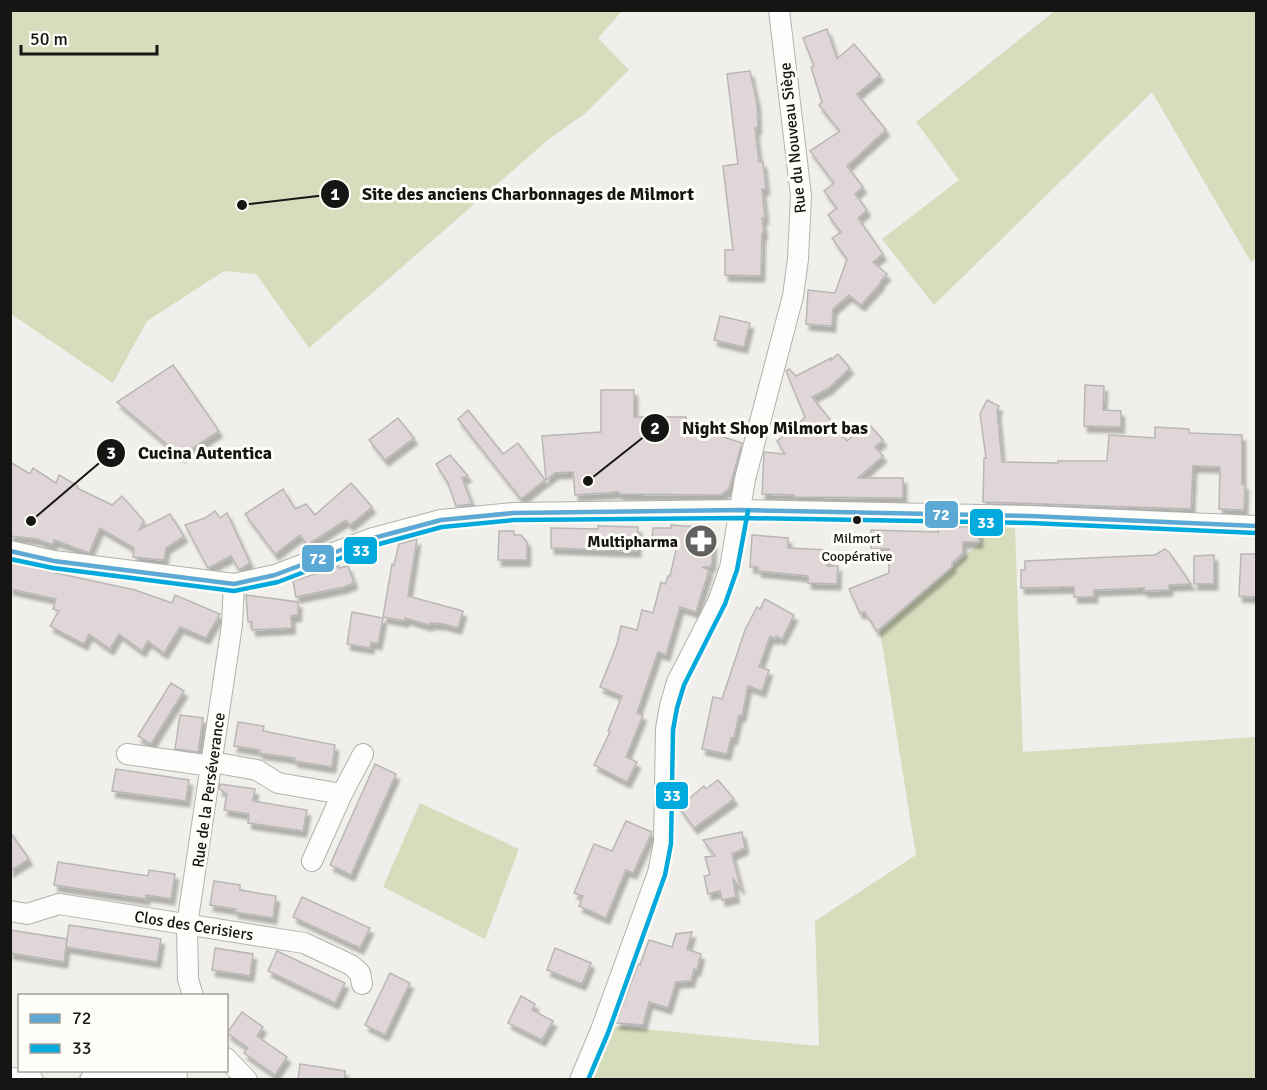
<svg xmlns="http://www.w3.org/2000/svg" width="1267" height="1090" font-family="Signika,sans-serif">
<defs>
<filter id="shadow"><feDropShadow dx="3.5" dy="6" stdDeviation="1.5" flood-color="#0004"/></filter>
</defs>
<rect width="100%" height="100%" fill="#f0efeb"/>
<g fill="#d5ddbd">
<path d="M 1056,10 L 1256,11 L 1256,259 L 1251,262 L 1152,92 L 934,305 L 882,239 L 959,180 L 916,122 Z"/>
<path d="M 10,11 L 622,11 L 598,38 L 629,70 L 587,112 L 549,139 L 309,348 L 256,274 L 224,271 L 147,321 L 113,383 L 11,314 Z"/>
<path d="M 981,527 L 1015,528 L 1023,752 L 1256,737 L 1256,1079 L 593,1079 L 614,1026 L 819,1046 L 815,921 L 916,855 L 880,631 L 981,542 Z"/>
<path d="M 420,803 L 519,849 L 485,939 L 383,887 Z"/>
</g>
<g fill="#e0d6d7" stroke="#b9b7b6" stroke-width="1.5" filter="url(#shadow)">
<path d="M 827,29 L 837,59 L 854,44 L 880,75 L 857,94 L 886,130 L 847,166 L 863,187 L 855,194 L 867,210 L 858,218 L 883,254 L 873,262 L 887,274 L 880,282 L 881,283 L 861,305 L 849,295 L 833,309 L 832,326 L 806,324 L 808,290 L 835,293 L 847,259 L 832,238 L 841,232 L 828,215 L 837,208 L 824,191 L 834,183 L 810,151 L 840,131 L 819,105 L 822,102 L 811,67 L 814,66 L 803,38 Z"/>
<path d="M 750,71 L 757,104 L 758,128 L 755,128 L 759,162 L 763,162 L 766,189 L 762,189 L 765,218 L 762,218 L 764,233 L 762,233 L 761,276 L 725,275 L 725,250 L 733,250 L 723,166 L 738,164 L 727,74 Z"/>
<path d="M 720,316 L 750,323 L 744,347 L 714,340 Z"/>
<path d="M 838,354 L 850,368 L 829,388 L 812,397 L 847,441 L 868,423 L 883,440 L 875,447 L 883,456 L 858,478 L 903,478 L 903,498 L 794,497 L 794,495 L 762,494 L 764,452 L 785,454 L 777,441 L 800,424 L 799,423 L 805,417 L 786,371 L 789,369 L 796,376 L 831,358 L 831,360 Z"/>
<path d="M 173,365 L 219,431 L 181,456 L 117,402 Z"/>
<path d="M 1085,385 L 1104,386 L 1103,410 L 1121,411 L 1121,427 L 1084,426 Z"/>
<path d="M 601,390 L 634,390 L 634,417 L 686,417 L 686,425 L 742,443 L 729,489 L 720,495 L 707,495 L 619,494 L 619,492 L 575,495 L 573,472 L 555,473 L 546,480 L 542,436 L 601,432 Z"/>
<path d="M 987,400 L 999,406 L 997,411 L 1002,462 L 1058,463 L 1058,461 L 1107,461 L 1109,435 L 1155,438 L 1155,427 L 1189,429 L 1189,433 L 1242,435 L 1242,484 L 1245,484 L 1244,510 L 1219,509 L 1220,467 L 1193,466 L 1191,509 L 983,502 L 984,458 L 986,458 L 980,414 Z"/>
<path d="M 468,410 L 503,454 L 518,443 L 545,480 L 521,499 L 458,419 Z"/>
<path d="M 398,418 L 414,438 L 385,460 L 369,440 Z"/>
<path d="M 450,455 L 468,476 L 462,478 L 472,504 L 456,506 L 448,483 L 436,464 Z"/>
<path d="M 10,462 L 30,474 L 33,468 L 56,483 L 59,475 L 78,486 L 77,488 L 112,505 L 122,496 L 144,521 L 139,530 L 170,514 L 184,536 L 166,548 L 164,560 L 133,557 L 134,548 L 100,528 L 89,553 L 54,540 L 53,545 L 37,539 L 10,536 Z"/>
<path d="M 351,483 L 372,507 L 365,513 L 350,525 L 346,520 L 307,545 L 300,535 L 275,554 L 245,514 L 283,489 L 295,509 L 306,504 L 315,515 Z"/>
<path d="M 215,511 L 220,518 L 227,513 L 250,563 L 239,570 L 231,556 L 208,568 L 185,525 L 205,518 Z"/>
<path d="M 671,525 L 710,528 L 710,543 L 713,543 L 712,564 L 710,567 L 702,567 L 709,570 L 696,612 L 680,607 L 666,655 L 658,652 L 637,713 L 643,715 L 626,757 L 637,762 L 627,782 L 594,765 L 610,732 L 608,731 L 622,696 L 600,687 L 617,644 L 621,626 L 637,630 L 642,610 L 653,613 L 661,582 L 665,584 L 668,576 L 670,576 L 678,541 L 652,540 L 653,528 L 671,528 Z"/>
<path d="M 598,526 L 638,527 L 637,551 L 551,548 L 551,528 L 598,529 Z"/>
<path d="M 938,526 L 979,527 L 979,542 L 963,542 L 963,553 L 952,563 L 952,567 L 877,631 L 865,612 L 860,613 L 849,589 L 889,573 L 889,549 L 871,549 L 871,530 L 938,532 Z"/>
<path d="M 499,531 L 514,531 L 514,535 L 521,535 L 527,542 L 527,560 L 498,560 Z"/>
<path d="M 752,535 L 788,538 L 788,548 L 828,550 L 827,566 L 838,566 L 837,584 L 808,583 L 808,576 L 758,571 L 758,567 L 750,567 Z"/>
<path d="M 417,539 L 408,596 L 463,611 L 458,628 L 443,624 L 430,623 L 429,625 L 405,618 L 405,621 L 383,617 L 392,564 L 394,565 L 399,544 Z"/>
<path d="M 1165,549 L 1169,552 L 1191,584 L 1169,585 L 1169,590 L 1144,591 L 1144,588 L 1094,590 L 1094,597 L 1074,597 L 1074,587 L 1021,588 L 1021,570 L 1025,570 L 1025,561 L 1155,555 Z"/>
<path d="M 1241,554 L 1257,554 L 1257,597 L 1239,596 Z"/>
<path d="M 1214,555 L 1214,584 L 1194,584 L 1194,556 Z"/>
<path d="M 10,563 L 135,590 L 172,603 L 175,595 L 220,614 L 206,638 L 180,627 L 164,653 L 148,641 L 142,651 L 119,634 L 110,649 L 89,634 L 84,644 L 50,626 L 59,611 L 53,609 L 56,599 L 10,589 Z"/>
<path d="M 339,566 L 339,568 L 348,566 L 354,583 L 344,587 L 296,597 L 293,581 Z"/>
<path d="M 246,595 L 298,602 L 298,615 L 291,616 L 292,628 L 252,630 L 252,622 L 248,622 Z"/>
<path d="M 765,599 L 794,615 L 782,639 L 776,636 L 775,639 L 770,636 L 759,667 L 769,670 L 762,691 L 748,686 L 742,716 L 739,715 L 734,738 L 731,738 L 727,754 L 702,749 L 713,697 L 722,699 L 745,630 L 757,607 L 760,609 Z"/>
<path d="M 352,612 L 383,618 L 378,644 L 371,642 L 370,648 L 347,644 Z"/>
<path d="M 171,683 L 184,691 L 151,744 L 138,736 Z"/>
<path d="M 180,715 L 203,718 L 198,752 L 175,749 Z"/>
<path d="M 238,722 L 264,726 L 263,731 L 335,745 L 332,767 L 294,761 L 295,758 L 259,753 L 260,750 L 234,746 Z"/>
<path d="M 375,764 L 396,774 L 351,875 L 330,865 Z"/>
<path d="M 116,769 L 189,780 L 186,801 L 112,791 Z"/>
<path d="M 718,780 L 734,799 L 694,828 L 679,807 L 704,786 L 706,789 Z"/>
<path d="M 220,784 L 255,789 L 253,801 L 307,810 L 303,831 L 248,823 L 249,814 L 224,810 L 227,794 L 219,789 Z"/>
<path d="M 626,821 L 652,832 L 633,873 L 626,870 L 606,918 L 579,906 L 583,896 L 574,893 L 594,844 L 612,851 Z"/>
<path d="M 10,832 L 29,859 L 10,871 Z"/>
<path d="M 742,832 L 745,848 L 732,854 L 741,889 L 733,879 L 736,897 L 722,900 L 720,891 L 708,894 L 704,876 L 710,875 L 705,857 L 715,856 L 703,840 Z"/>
<path d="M 58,862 L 148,876 L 149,870 L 175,874 L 171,899 L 146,895 L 146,899 L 54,885 Z"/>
<path d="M 214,881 L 240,885 L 240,890 L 276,896 L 273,918 L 235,912 L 236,909 L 210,905 Z"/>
<path d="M 302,897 L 370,928 L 360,948 L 293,917 Z"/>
<path d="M 69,925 L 161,939 L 157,962 L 66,947 Z"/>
<path d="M 10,930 L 67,939 L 64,962 L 10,953 Z"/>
<path d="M 692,932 L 687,949 L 701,954 L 697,970 L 694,969 L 691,981 L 676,982 L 668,1008 L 649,1002 L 643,1025 L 616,1023 L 638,964 L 640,965 L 649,940 L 672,947 L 676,934 Z"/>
<path d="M 215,948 L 253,954 L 250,976 L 212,970 Z"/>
<path d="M 555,948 L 591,963 L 582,984 L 547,970 Z"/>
<path d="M 277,951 L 345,983 L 335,1003 L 268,971 Z"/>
<path d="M 390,973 L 410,983 L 385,1035 L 365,1025 Z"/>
<path d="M 521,996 L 535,1004 L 532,1010 L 553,1021 L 542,1040 L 508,1023 Z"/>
<path d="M 242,1012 L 263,1027 L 257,1036 L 287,1057 L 275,1075 L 244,1053 L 248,1048 L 227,1033 Z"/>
<path d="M 300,1064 L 345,1071 L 345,1080 L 298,1080 Z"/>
</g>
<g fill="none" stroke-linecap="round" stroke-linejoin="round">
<g stroke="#b1b1ae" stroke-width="22">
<g id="minor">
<path d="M 10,551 L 54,561 L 234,584 L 275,575 L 370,539 L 441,520 L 514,513 L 741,510 L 1030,516 L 1256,526"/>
<path d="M 127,754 L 211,766"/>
<path d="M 212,762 L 257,770 L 278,783 L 342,794"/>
<path d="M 312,861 L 342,794 L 363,754"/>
<path d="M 10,911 L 27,914 L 59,904 L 304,943 L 351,965 L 360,973 L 362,984"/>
<path d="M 193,996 L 188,979 L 187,925 L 232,625 L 234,584"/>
<path d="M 226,1058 L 247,1080"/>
<path d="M 10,1078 L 33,1080"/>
<path d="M 90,1080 L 96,1075 L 177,1077"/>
<path d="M 580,1080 L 601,1030 L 658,873 L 664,843 L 666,729 L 670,706 L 677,682 L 718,602 L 730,568 L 745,479 L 793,296 L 798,259 L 801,196 L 779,10"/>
</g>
</g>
<use href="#minor" stroke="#fdfdfc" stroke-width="20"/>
<g stroke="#fefdf7" stroke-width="9">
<path id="bus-1" d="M 10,551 L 54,561 L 234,584 L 275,575 L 370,539 L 441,520 L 514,513 L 741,510 L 1030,516 L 1256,526"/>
</g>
<g stroke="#fefdf7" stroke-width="9">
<g id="bus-2">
<path d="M 10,559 L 53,568 L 234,591 L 278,582 L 372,546 L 442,527 L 514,520 L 741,518 L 1030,523 L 1256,533"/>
<path d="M 588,1080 L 608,1033 L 665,875 L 671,844 L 673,730 L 677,708 L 684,685 L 725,604 L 737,570 L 748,511"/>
</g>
</g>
<use href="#bus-1" stroke="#5ba9d4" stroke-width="4.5"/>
<use href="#bus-2" stroke="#02a9dc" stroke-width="4.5"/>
</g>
<defs>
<g id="pharmacy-disc" transform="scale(1.725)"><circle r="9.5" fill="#62615f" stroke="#fefdf7"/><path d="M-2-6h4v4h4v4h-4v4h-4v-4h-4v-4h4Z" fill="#fff"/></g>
</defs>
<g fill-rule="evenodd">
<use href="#pharmacy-disc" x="701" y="541"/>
</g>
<circle fill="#151513" stroke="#fefdf7" stroke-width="2" cx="857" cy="520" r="5"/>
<g text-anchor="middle" stroke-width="6" stroke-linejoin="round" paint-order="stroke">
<g font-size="14" fill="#151513" stroke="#fefdf7">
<text x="857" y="543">Milmort<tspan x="857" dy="18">Coopérative</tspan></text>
</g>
<g font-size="16" fill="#151513" stroke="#fefdf7">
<text transform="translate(792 138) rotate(-96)" y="6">Rue du Nouveau Siège</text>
<text transform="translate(208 790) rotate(-82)" y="6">Rue de la Perséverance</text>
<text transform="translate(194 925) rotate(9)" y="6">Clos des Cerisiers</text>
</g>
<g font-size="16" font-weight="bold" fill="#151513" stroke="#fefdf7" text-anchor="end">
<text x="678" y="547">Multipharma</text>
</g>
</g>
<path fill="none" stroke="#151513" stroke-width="2" d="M242 205L335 194M588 481L655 428M31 521L111 453"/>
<g fill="#151513" stroke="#fefdf7" stroke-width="2">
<circle cx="242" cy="205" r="6"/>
<circle cx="588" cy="481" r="6"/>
<circle cx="31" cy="521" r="6"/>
<circle cx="335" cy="194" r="15"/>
<circle cx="655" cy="428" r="15"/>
<circle cx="111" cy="453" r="15"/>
</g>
<g font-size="18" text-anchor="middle" font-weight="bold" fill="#fff">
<text x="335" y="200">1</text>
<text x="655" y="434">2</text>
<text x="111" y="459">3</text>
</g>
<g font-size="18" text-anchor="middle" font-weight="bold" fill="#151513" stroke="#fefdf7" stroke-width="6" stroke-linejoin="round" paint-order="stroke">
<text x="528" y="200">Site des anciens Charbonnages de Milmort</text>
<text x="775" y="434">Night Shop Milmort bas</text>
<text x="205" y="459">Cucina Autentica</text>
</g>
<g stroke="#fefdf7" stroke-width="2">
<rect x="924" y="500" width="35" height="29" rx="6" fill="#5ba9d4"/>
<rect x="969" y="508" width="35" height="29" rx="6" fill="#02a9dc"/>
<rect x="343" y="536" width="35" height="29" rx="6" fill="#02a9dc"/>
<rect x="301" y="544" width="34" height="29" rx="6" fill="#5ba9d4"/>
<rect x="655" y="781" width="34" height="29" rx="6" fill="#02a9dc"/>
</g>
<g font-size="16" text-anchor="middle" font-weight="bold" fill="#fff">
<text x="941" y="520">72</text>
<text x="986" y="528">33</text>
<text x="361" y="556">33</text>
<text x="318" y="564">72</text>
<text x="672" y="801">33</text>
</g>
<rect width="1267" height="1090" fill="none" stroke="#151513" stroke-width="24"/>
<rect x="18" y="994" width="210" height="78" fill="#fefdf7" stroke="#a1a09c" stroke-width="1.5"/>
<rect x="30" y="1014" width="30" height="9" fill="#5ba9d4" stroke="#a1a09c" stroke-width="1.5"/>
<text x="72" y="1024" font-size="18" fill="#151513">72</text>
<rect x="30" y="1044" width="30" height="9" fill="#02a9dc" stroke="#a1a09c" stroke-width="1.5"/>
<text x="72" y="1054" font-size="18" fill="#151513">33</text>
<path d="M21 45v9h136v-9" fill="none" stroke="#151513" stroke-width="3"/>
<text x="30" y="45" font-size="18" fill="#151513" stroke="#fefdf7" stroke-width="4.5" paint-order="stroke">50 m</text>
</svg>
